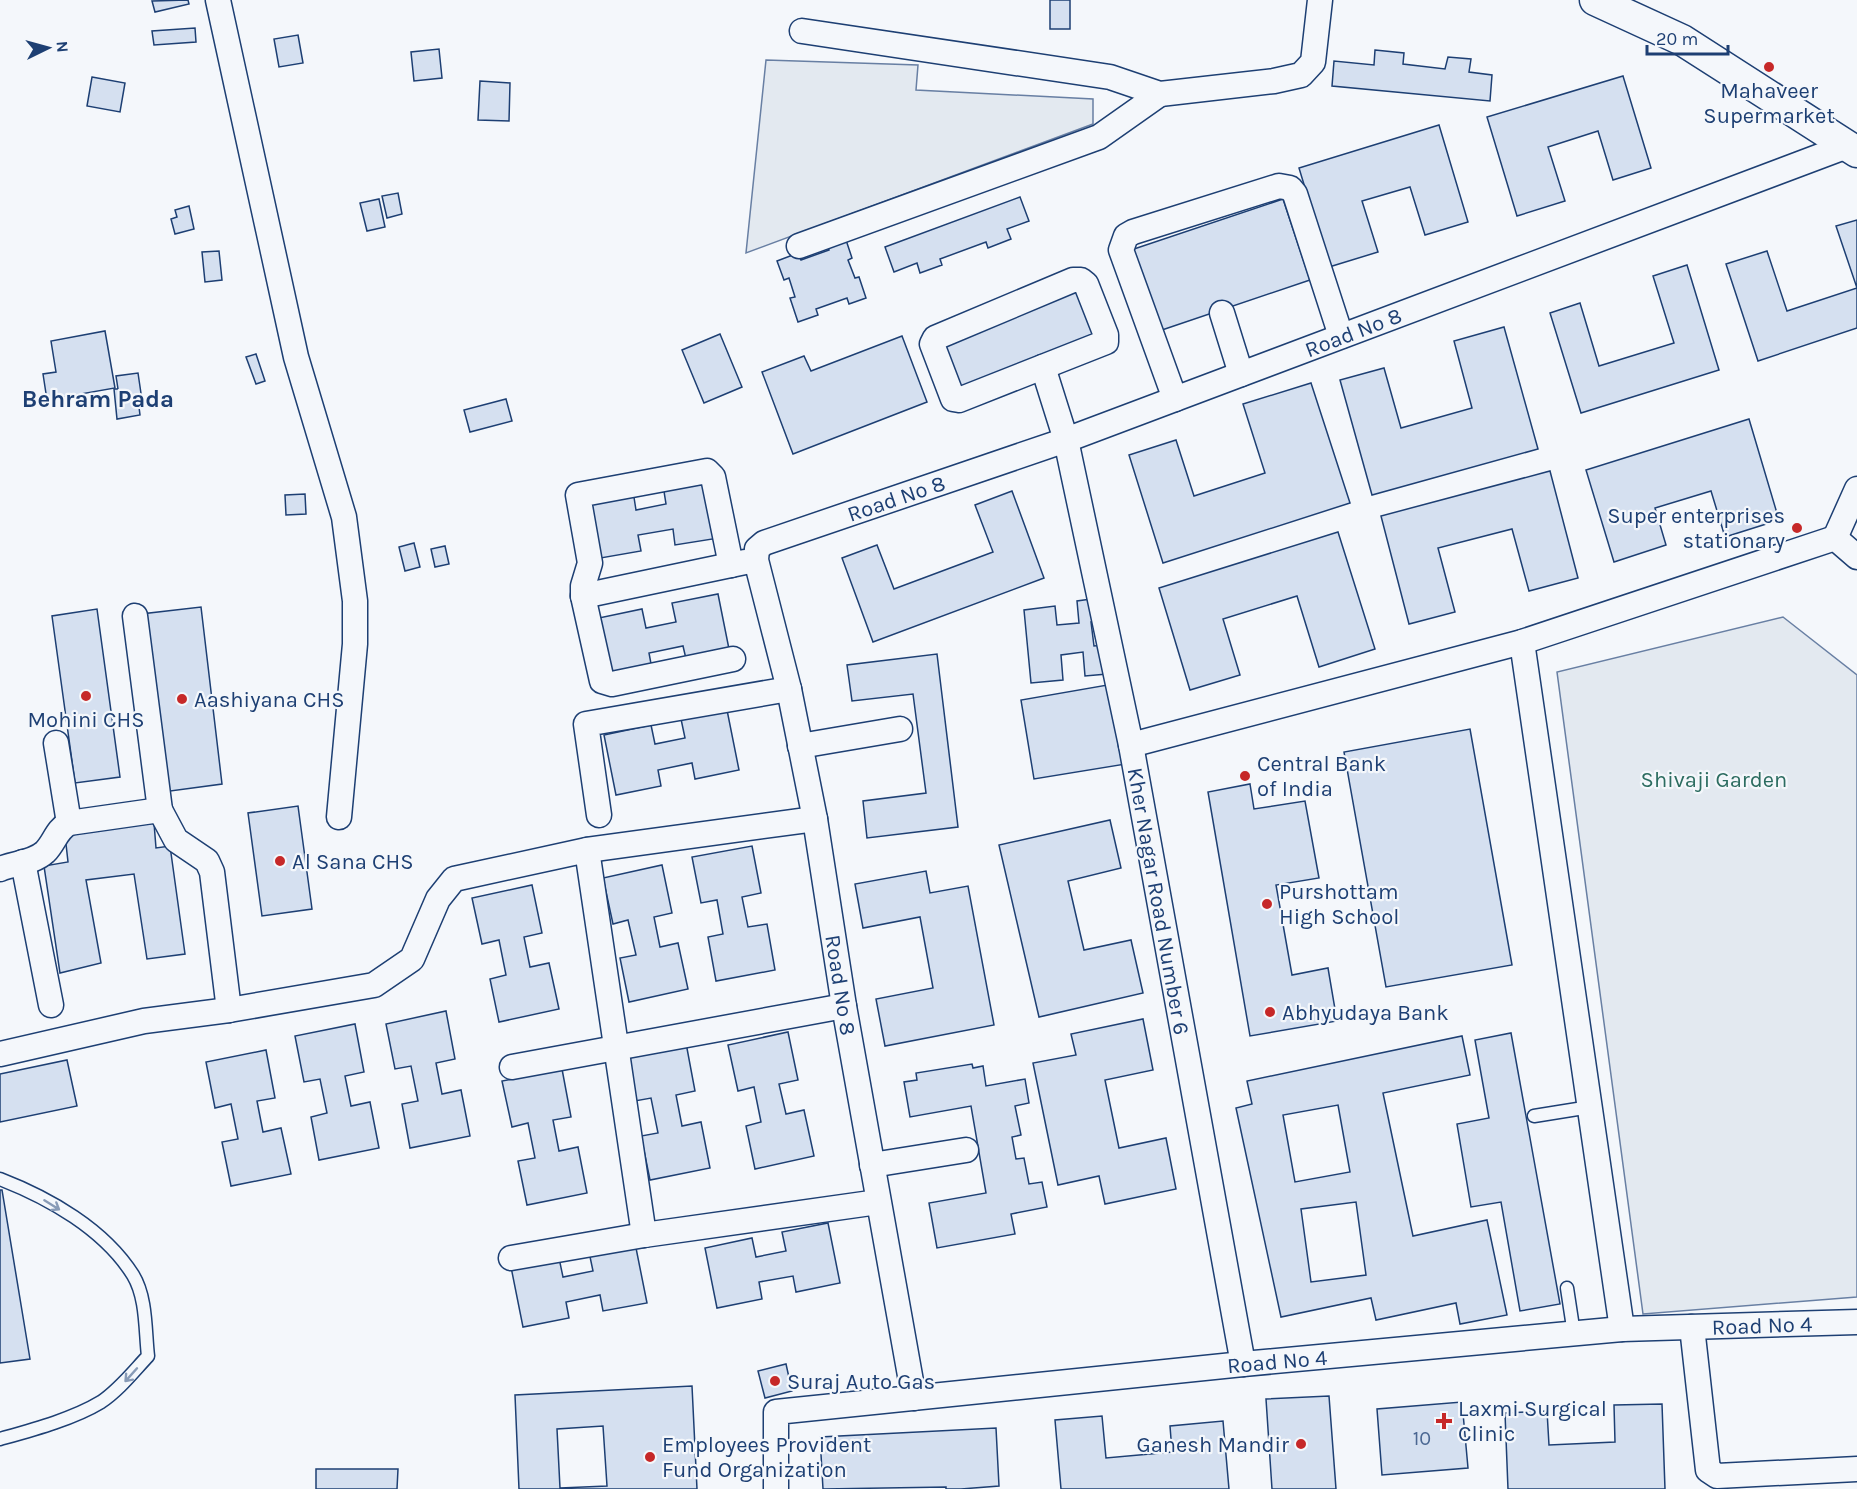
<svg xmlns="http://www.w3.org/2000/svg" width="1857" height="1489" font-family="Karla,sans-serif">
<rect width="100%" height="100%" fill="#f4f7fb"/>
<g fill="#e3e9f0" stroke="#687fa3" stroke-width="1.5">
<path d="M 766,60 L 918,65 L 916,90 L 1093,99 L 1093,124 L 746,253 Z"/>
<path d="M 1783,617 L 1857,675 L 1857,1297 L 1643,1314 L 1557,672 Z"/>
</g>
<g fill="#d5e0f0" stroke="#1d3f73" stroke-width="1.5" fill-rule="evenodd">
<path d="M 188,0 L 189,4 L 155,12 L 152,1 Z"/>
<rect x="1050" y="0" width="20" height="29"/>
<path d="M 195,28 L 196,42 L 154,45 L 152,31 Z"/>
<path d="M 298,35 L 303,63 L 279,67 L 274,39 Z"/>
<path d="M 439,49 L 442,78 L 414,81 L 411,52 Z"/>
<path d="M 1375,50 L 1404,53 L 1403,64 L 1445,69 L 1448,57 L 1471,59 L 1469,72 L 1492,75 L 1490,101 L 1332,86 L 1334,61 L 1374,65 Z"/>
<path d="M 1623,76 L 1651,168 L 1613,180 L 1598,131 L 1548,147 L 1565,201 L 1517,216 L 1487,117 Z"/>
<path d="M 92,77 L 125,83 L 120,112 L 87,106 Z"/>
<path d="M 480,81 L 510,83 L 509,121 L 478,120 Z"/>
<path d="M 1439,125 L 1468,222 L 1425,235 L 1410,187 L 1362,201 L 1378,252 L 1329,267 L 1299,168 Z"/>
<path d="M 398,193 L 402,214 L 387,218 L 382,196 Z"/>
<path d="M 1020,197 L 1029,221 L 1007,229 L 1011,239 L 988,248 L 986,242 L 940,259 L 942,265 L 920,273 L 917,263 L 894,272 L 885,247 Z"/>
<path d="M 379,199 L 385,227 L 367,231 L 360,203 Z"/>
<path d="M 1283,199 L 1310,280 L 1156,332 L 1128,251 Z"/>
<path d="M 189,206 L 194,229 L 175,234 L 171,219 L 177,217 L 175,210 Z"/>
<path d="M 1857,220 L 1857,328 L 1758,361 L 1726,264 L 1767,251 L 1787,311 L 1857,288 L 1836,226 Z"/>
<path d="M 845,237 L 852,258 L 848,260 L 855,278 L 859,277 L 866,298 L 849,304 L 847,298 L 816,309 L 818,315 L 798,322 L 790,298 L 795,297 L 789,278 L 784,280 L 777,261 L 798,253 L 801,260 L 829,250 L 827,243 Z"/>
<path d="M 219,251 L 222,280 L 205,282 L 202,252 Z"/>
<path d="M 1687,265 L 1719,370 L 1581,413 L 1550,313 L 1580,303 L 1599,366 L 1674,343 L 1653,276 Z"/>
<path d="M 1079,286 L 1098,333 L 955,391 L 936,344 Z"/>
<path d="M 1504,327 L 1538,449 L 1372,495 L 1340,380 L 1384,368 L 1401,428 L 1472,408 L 1454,341 Z"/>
<path d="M 105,331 L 115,388 L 47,400 L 43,374 L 56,372 L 51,341 Z"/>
<path d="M 720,334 L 742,387 L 704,403 L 682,350 Z"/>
<path d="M 902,336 L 927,402 L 793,454 L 762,372 L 804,356 L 811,371 Z"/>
<path d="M 256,354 L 265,381 L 256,384 L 246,357 Z"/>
<path d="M 138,373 L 143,407 L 139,407 L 140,415 L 117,419 L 114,389 L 118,389 L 116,376 Z"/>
<path d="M 1311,383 L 1350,503 L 1163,563 L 1129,455 L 1176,440 L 1194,496 L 1265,473 L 1243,404 Z"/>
<path d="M 506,399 L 512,421 L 470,432 L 464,410 Z"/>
<path d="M 1749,419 L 1779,520 L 1725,537 L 1711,491 L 1655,508 L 1666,545 L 1614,562 L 1586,470 Z"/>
<path d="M 1550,471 L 1578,578 L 1529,591 L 1512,529 L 1438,548 L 1455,612 L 1409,624 L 1381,516 Z"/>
<path d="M 709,477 L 719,538 L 675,545 L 673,529 L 638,535 L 641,551 L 595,559 L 585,499 L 633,491 L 636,510 L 666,504 L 663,485 Z"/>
<path d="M 1012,491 L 1044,578 L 873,642 L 842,558 L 877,545 L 894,589 L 993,552 L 975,505 Z"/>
<path d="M 305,494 L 306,514 L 286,515 L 285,495 Z"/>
<path d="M 1338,532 L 1375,649 L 1319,667 L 1297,596 L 1223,619 L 1240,675 L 1190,690 L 1159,588 Z"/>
<path d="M 414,543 L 420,567 L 405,571 L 399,547 Z"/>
<path d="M 445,546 L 449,564 L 435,567 L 431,549 Z"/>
<path d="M 718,594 L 730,654 L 687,663 L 683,646 L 649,653 L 652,669 L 606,679 L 594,619 L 642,609 L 646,628 L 676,622 L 672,603 Z"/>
<path d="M 1098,598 L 1101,621 L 1091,622 L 1094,646 L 1104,645 L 1107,674 L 1085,676 L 1083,652 L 1061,655 L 1063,680 L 1031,683 L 1024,610 L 1055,606 L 1057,625 L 1079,623 L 1077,601 Z"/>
<path d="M 201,607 L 222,784 L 163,792 L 141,614 Z"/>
<path d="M 97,609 L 120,777 L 75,783 L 52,616 Z"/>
<path d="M 937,654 L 958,827 L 867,838 L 863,801 L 926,793 L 913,694 L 852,701 L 847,665 Z"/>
<path d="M 1113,684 L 1126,764 L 1034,779 L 1021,700 Z"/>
<path d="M 727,710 L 739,770 L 695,779 L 692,763 L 658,770 L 661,786 L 616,795 L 604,735 L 651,725 L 655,744 L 685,738 L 681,719 Z"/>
<path d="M 1470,729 L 1512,965 L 1386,987 L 1344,752 Z"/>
<path d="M 1250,784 L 1254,809 L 1305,801 L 1319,878 L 1276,885 L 1292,975 L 1328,968 L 1337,1021 L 1250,1036 L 1208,792 Z"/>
<path d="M 298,806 L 312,909 L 262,916 L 248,813 Z"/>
<path d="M 1110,820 L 1121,868 L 1068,881 L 1084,950 L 1131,940 L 1143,993 L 1039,1017 L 999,845 Z"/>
<path d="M 154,823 L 156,848 L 170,846 L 185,954 L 147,959 L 134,874 L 86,880 L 101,963 L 60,973 L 44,866 L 68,862 L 65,835 Z"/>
<path d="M 752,846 L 761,893 L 742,897 L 748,927 L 767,924 L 775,970 L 716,981 L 708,937 L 723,934 L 717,900 L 701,903 L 692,857 Z"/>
<path d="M 662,865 L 672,913 L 654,917 L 660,947 L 678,943 L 688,989 L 629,1002 L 620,958 L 636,955 L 628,920 L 613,924 L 603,878 Z"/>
<path d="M 926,871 L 930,893 L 968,886 L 994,1025 L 885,1046 L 876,999 L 933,988 L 920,917 L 863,928 L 855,884 Z"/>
<path d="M 532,885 L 542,933 L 524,937 L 530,967 L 549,963 L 559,1009 L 499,1022 L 490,979 L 506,975 L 499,940 L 482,944 L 472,898 Z"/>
<path d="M 446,1011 L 455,1059 L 436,1063 L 442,1094 L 461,1090 L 470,1136 L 410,1148 L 402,1104 L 418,1101 L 411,1066 L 395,1069 L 386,1024 Z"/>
<path d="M 1143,1019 L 1153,1070 L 1105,1080 L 1119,1148 L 1166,1138 L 1176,1189 L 1105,1204 L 1099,1176 L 1058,1185 L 1033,1063 L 1076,1055 L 1071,1034 Z"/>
<path d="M 355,1024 L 364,1072 L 345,1076 L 351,1106 L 370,1102 L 379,1148 L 319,1160 L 311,1117 L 327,1113 L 320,1079 L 304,1082 L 295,1036 Z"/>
<path d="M 788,1032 L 798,1080 L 779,1084 L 786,1114 L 804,1110 L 814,1156 L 755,1169 L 746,1126 L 761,1122 L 754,1087 L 738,1091 L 728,1045 Z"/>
<path d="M 1511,1033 L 1560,1304 L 1520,1311 L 1501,1202 L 1471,1207 L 1457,1124 L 1489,1118 L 1475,1040 Z"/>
<path d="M 1462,1036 L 1470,1075 L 1383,1093 L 1413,1236 L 1487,1220 L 1507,1315 L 1460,1324 L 1456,1303 L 1376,1320 L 1371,1298 L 1281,1317 L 1236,1108 L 1252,1104 L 1247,1081 ZM 1338,1105 L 1350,1172 L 1295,1182 L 1283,1115 ZM 1356,1202 L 1366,1275 L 1311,1282 L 1301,1209 Z"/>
<path d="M 686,1043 L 695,1091 L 676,1095 L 682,1126 L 701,1122 L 710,1168 L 650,1180 L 641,1136 L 658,1133 L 651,1098 L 635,1101 L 626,1055 Z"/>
<path d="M 266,1050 L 275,1098 L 257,1101 L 263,1132 L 281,1128 L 291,1174 L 231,1186 L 222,1142 L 238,1139 L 231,1104 L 215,1108 L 206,1062 Z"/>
<path d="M 67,1060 L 77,1106 L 0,1122 L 0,1074 Z"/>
<path d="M 972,1064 L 973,1068 L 983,1066 L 986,1086 L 1025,1079 L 1029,1103 L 1015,1106 L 1021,1135 L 1012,1137 L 1016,1159 L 1024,1158 L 1029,1184 L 1042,1182 L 1047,1207 L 1011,1214 L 1015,1234 L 937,1248 L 929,1203 L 986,1193 L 971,1106 L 910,1117 L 904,1082 L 917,1080 L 916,1073 Z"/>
<path d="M 562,1069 L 571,1117 L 553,1120 L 559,1151 L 578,1147 L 587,1193 L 527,1205 L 518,1161 L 535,1158 L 528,1123 L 512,1127 L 502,1081 Z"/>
<path d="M 0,1190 L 2,1190 L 30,1359 L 0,1363 Z"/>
<path d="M 828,1223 L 840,1283 L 796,1292 L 793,1276 L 759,1282 L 762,1299 L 717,1308 L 705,1248 L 752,1238 L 756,1257 L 786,1251 L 782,1232 Z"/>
<path d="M 635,1243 L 647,1303 L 603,1311 L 600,1295 L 566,1302 L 569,1318 L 523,1327 L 511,1267 L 559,1258 L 563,1277 L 593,1271 L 589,1252 Z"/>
<path d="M 786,1364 L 792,1391 L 765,1398 L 758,1371 Z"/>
<path d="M 692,1386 L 697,1489 L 519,1489 L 515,1395 ZM 603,1426 L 607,1486 L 560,1488 L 557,1429 Z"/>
<path d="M 1329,1396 L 1336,1489 L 1272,1489 L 1266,1399 Z"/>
<path d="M 1462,1402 L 1468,1468 L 1382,1475 L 1377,1409 Z"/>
<path d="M 1662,1404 L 1665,1489 L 1508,1489 L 1505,1413 L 1547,1411 L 1549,1445 L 1615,1442 L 1614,1405 Z"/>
<path d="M 1102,1416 L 1106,1458 L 1172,1452 L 1170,1426 L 1223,1421 L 1229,1489 L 1061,1489 L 1055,1420 Z"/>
<path d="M 996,1428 L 999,1486 L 961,1489 L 946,1489 L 946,1487 L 823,1489 L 820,1437 Z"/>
<path d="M 316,1469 L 398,1469 L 397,1489 L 316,1489 Z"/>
</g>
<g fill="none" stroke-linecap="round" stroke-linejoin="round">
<g stroke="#1d3f73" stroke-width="15">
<g id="service">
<path d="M 1534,1116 L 1590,1107"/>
<path d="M 0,1179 C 49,1198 104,1229 133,1275 C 147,1298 145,1331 148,1356 C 133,1372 119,1390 101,1402 C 73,1419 32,1430 0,1439"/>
<path d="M 1567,1288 L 1574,1334"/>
</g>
</g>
<g stroke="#1d3f73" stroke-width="27">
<g id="minor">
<path d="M 218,0 L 296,357 L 344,517 L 355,601 L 355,644 L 339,817"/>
<path d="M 802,31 L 1110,77 L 1160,94 L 1274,81 L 1301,75 L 1313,62 L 1320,0"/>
<path d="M 799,246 L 1099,137 L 1160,94"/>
<path d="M 1073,280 L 1081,280 L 1086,284 L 1106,335 L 1106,342 L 959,400 L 953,399 L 932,344 L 935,338 Z"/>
<path d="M 1222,313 L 1241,374"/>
<path d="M 1043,367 L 1066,440 L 1131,745 L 1243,1364"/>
<path d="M 1175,399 L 1121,250 L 1126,236 L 1133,232 L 1279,186 L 1290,188 L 1295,194 L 1341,336"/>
<path d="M 1835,538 L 1857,489"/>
<path d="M 731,565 L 713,477 L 707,471 L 578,495 L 590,563 L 583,586 L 583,596 L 602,681 L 612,684 L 733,659"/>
<path d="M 583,596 L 745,562"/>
<path d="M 135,616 L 160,810"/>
<path d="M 1522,642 L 1622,1329"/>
<path d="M 56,743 L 69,823"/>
<path d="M 1131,745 L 1522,642 L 1835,538 L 1857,557"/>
<path d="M 800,746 L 900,729"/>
<path d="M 599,815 L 586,724 L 789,689"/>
<path d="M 587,850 L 644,1235"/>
<path d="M 23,862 L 51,1005"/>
<path d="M 0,869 C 15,863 33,863 45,852 C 55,842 56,830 69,823 L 160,810 L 176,840 L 207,861 L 212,872 L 229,1010"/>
<path d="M 0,1054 L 144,1021 L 229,1010 L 374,985 L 412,959 L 438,899 L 454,879 L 587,850 L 815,819"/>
<path d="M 512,1067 L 844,1006"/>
<path d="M 872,1165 L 966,1150"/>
<path d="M 511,1258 L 644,1235 L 878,1202"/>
<path d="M 1692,1327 L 1708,1470 L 1717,1476 L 1857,1469"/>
<path d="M 914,1398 L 844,1006 L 815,819 L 789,689 L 756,560 L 757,549 L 764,543 L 1066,440 L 1847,146"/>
<path d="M 776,1489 L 776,1412 L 1243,1364 L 1622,1329 L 1857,1322"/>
</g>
</g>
<g stroke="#1d3f73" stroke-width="33">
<path id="tertiary" d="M 1595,0 L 1682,40 L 1857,152"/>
</g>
<use href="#service" stroke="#f4f7fb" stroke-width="12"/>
<use href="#minor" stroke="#f4f7fb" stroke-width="24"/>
<use href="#tertiary" stroke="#f4f7fb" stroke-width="30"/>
</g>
<defs><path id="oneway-shaft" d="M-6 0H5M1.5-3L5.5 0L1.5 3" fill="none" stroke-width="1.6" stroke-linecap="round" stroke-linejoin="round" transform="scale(1.5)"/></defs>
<g stroke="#889bb7">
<use href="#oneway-shaft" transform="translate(52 1205) rotate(32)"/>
<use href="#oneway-shaft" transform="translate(131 1375) rotate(132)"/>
</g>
<g fill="#c62828" stroke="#f4f7fb" stroke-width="2">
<circle cx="1769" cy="67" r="6"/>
<circle cx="1797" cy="528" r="6"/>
<circle cx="86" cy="696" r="6"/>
<circle cx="182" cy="699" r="6"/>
<circle cx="1245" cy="776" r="6"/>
<circle cx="280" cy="861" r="6"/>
<circle cx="1267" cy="904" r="6"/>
<circle cx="1270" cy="1012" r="6"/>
<circle cx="775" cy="1381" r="6"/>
<path d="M1441 1412h6v6h6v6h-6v6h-6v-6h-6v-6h6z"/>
<circle cx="1301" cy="1444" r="6"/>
<circle cx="650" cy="1457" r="6"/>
</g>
<g text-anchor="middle" stroke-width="4.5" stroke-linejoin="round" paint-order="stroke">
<g font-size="20" fill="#4b6792">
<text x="1422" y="1445">10</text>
</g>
<g font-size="22" fill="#1d3f73" stroke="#f4f7fb" text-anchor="start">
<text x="1769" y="98" text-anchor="middle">Mahaveer<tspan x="1769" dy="25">Supermarket</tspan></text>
<text x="1785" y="523" text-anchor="end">Super enterprises<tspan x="1785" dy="25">stationary</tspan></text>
<text x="194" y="707">Aashiyana CHS</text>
<text x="86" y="727" text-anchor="middle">Mohini CHS</text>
<text x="1257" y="771">Central Bank<tspan x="1257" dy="25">of India</tspan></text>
<text x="292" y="869">Al Sana CHS</text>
<text x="1279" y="899">Purshottam<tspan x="1279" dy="25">High School</tspan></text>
<text x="1282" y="1020">Abhyudaya Bank</text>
<text x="787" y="1389">Suraj Auto Gas</text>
<text x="1458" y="1416">Laxmi Surgical<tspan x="1458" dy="25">Clinic</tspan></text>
<text x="662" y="1452">Employees Provident<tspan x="662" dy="25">Fund Organization</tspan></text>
<text x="1289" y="1452" text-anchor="end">Ganesh Mandir</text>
</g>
<g font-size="22" fill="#1d3f73" stroke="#f4f7fb">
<text transform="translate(1353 332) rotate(-21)" y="8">Road No 8</text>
<text transform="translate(896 498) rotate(-19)" y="8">Road No 8</text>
<text transform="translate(1159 901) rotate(80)" y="8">Kher Nagar Road Number 6</text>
<text transform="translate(841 985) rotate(81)" y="8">Road No 8</text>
<text transform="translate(1762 1325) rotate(-2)" y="8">Road No 4</text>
<text transform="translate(1277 1361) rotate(-5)" y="8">Road No 4</text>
</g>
<g font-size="22" fill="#2c6c60" stroke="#f4f7fb">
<text x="1714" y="787">Shivaji Garden</text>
</g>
<g font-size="24" font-weight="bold" fill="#1d3f73" stroke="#f4f7fb">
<text x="98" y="407">Behram Pada</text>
</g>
</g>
<g transform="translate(48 48) rotate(85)" stroke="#f4f7fb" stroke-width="4.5" paint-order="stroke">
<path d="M0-4.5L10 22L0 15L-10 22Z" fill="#1d3f73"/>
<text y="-9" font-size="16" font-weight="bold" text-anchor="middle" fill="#1d3f73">N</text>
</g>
<path d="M1647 45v9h81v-9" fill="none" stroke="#1d3f73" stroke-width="3"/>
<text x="1656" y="45" font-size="18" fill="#1d3f73" stroke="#f4f7fb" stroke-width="4.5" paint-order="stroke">20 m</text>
</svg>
